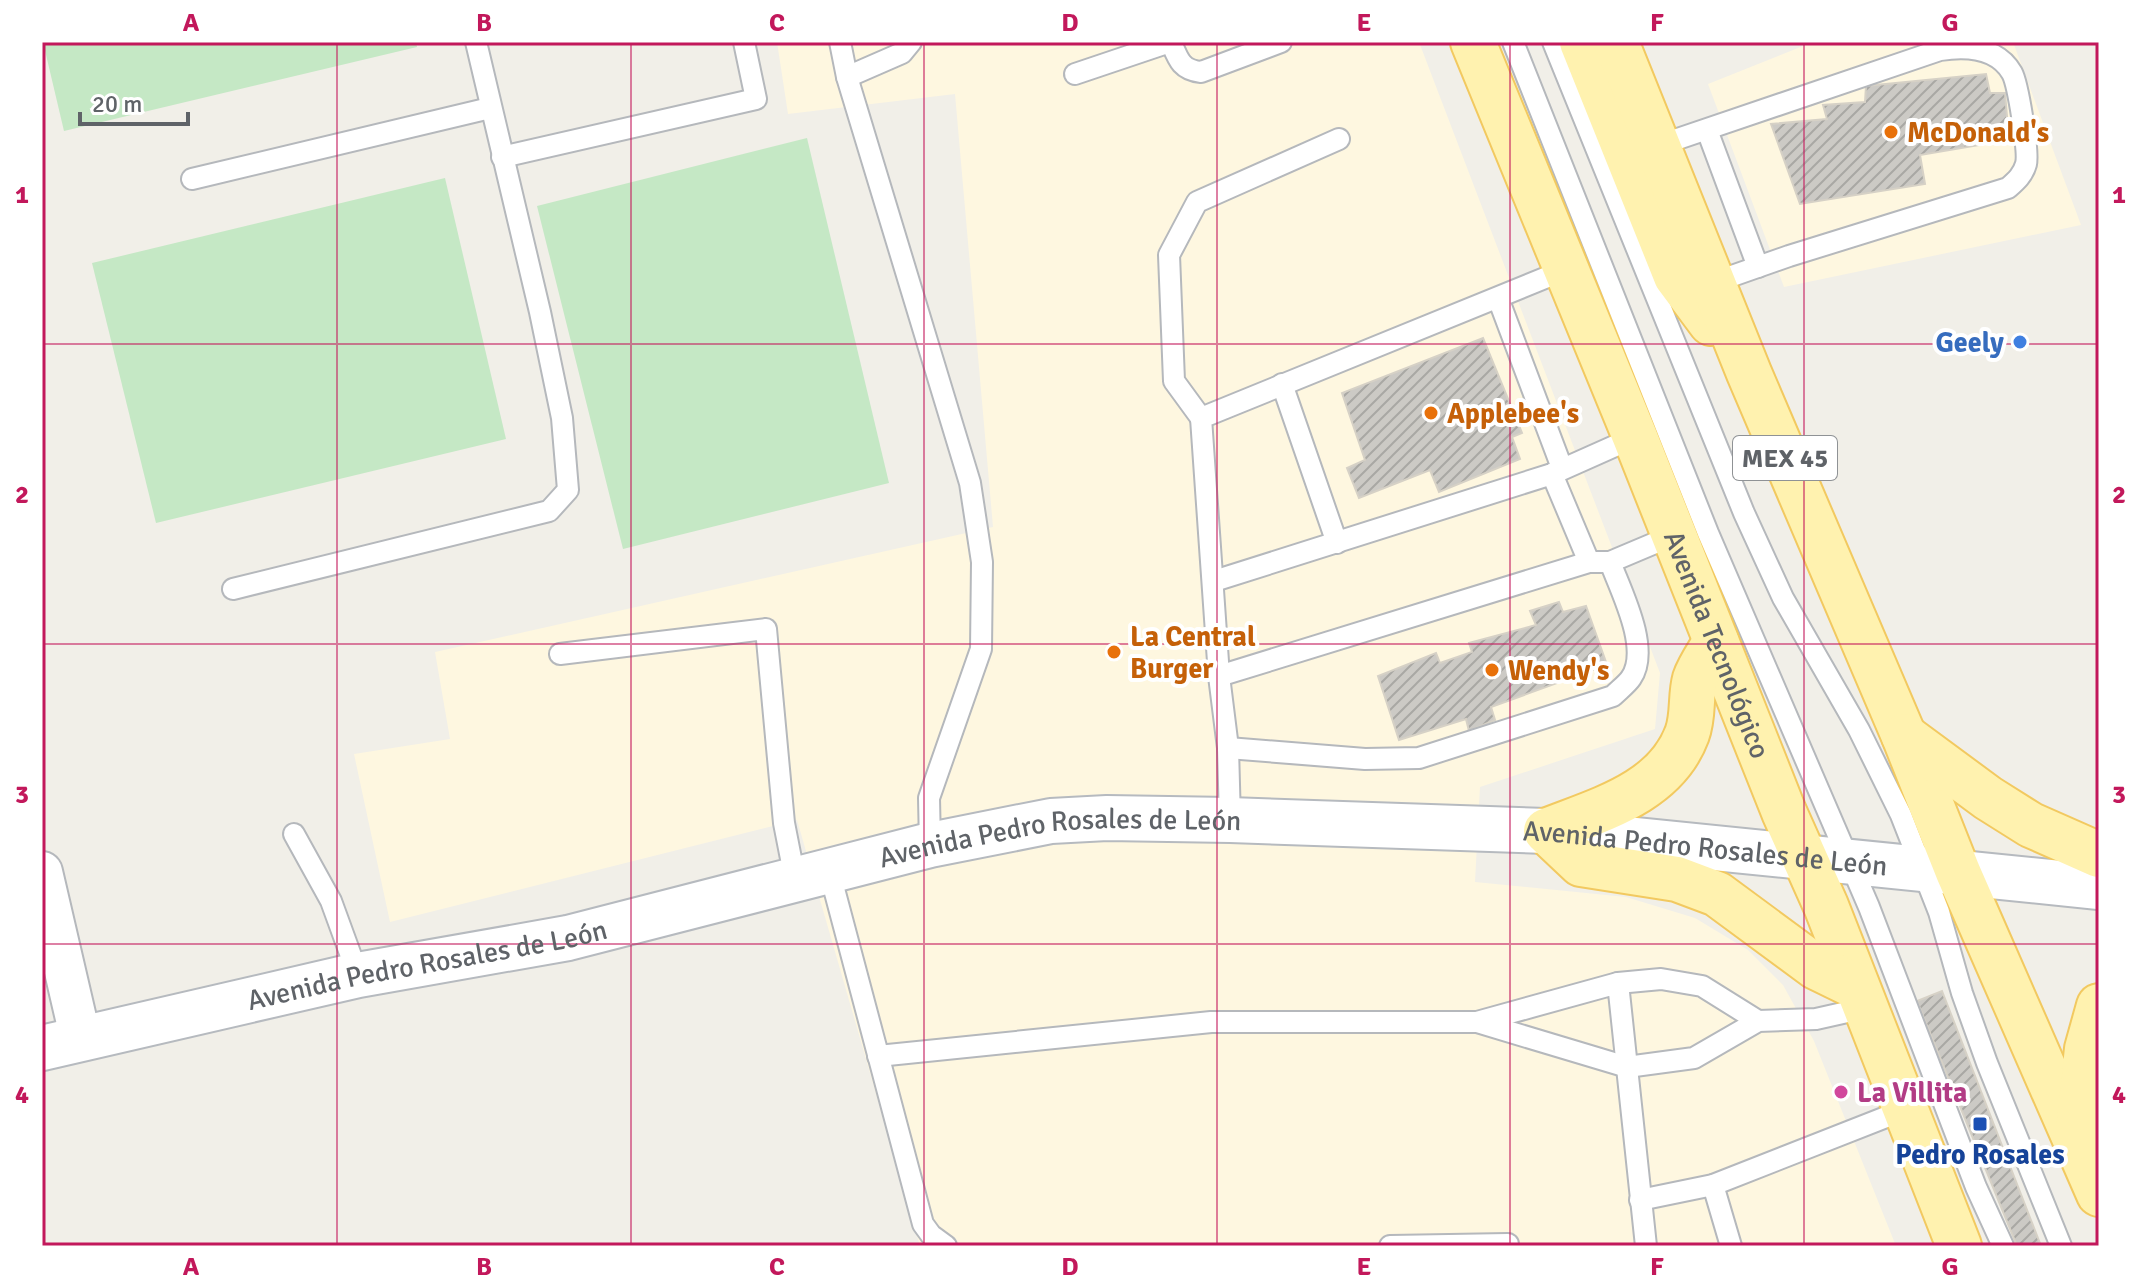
<svg xmlns="http://www.w3.org/2000/svg" width="2141" height="1288" font-family="Signika,sans-serif">
<defs>
<pattern id="building-hatch" width="6" height="6" patternUnits="userSpaceOnUse" patternTransform="scale(2)"><rect width="6" height="6" fill="#cccac5"/><path d="M-1 1l2-2M0 6l6-6M5 7l2-2" fill="none" stroke="#a9a8a4"/></pattern>
</defs>
<rect width="100%" height="100%" fill="#f1efe8"/>
<g fill="#fef7e0">
<path d="M 777,42 L 1419,42 L 1660,673 L 1655,729 L 1480,787 L 1475,882 L 1626,897 L 1695,918 L 1748,950 L 1783,985 L 1814,1041 L 1896,1246 L 920,1246 L 797,820 L 390,922 L 354,754 L 450,739 L 435,652 L 993,527 L 955,94 L 788,114 Z"/>
<path d="M 1813,42 L 2013,42 L 2081,225 L 1784,287 L 1708,84 Z"/>
</g>
<g fill="#c5e8c5">
<path d="M 43,42 L 416,42 L 417,47 L 64,131 Z"/>
<path d="M 807,138 L 889,483 L 623,549 L 537,206 Z"/>
<path d="M 445,178 L 506,439 L 156,523 L 92,263 Z"/>
</g>
<g fill="url(#building-hatch)" stroke="#d6d1c6" stroke-width="2">
<path d="M 1986,74 L 1990,93 L 2005,93 L 2009,140 L 1920,155 L 1925,184 L 1800,204 L 1771,124 L 1827,119 L 1823,105 L 1865,102 L 1866,86 Z"/>
<path d="M 1483,338 L 1522,433 L 1512,437 L 1520,459 L 1439,492 L 1430,470 L 1359,498 L 1347,468 L 1365,460 L 1342,393 Z"/>
<path d="M 1559,602 L 1563,612 L 1586,606 L 1607,665 L 1491,707 L 1495,720 L 1469,731 L 1466,719 L 1399,740 L 1378,676 L 1436,653 L 1440,663 L 1472,652 L 1469,643 L 1536,625 L 1530,611 Z"/>
<path d="M 1942,991 L 2041,1246 L 2017,1246 L 1917,1001 Z"/>
</g>
<g fill="none" stroke-linecap="round" stroke-linejoin="round">
<g stroke="#b5b8bc" stroke-width="24">
<g id="service">
<path d="M 840,42 L 847,77 L 970,483 L 982,562 L 981,649 L 929,798 L 930,845"/>
<path d="M 1171,42 C 1178,59 1181,70 1201,72 L 1281,42"/>
<path d="M 1513,42 L 1708,533 L 1869,907 L 1976,1187 L 2003,1246"/>
<path d="M 1553,42 L 1744,513 L 1783,598 L 1859,730 L 1901,815 L 1939,912 L 1962,993 L 1987,1063 L 2061,1246"/>
<path d="M 1075,74 L 1170,42"/>
<path d="M 847,77 L 902,53 L 911,42"/>
<path d="M 1707,130 L 1758,267"/>
<path d="M 1657,146 L 1940,50 C 1966,46 1997,47 2012,73 C 2018,84 2029,152 2026,164 C 2023,175 2016,181 2008,188 L 1789,256 L 1712,283"/>
<path d="M 502,157 L 756,99 L 744,42"/>
<path d="M 192,179 L 490,108"/>
<path d="M 1498,298 L 1562,468"/>
<path d="M 1282,384 L 1337,543"/>
<path d="M 1201,418 L 1174,381 L 1169,255 L 1197,202 L 1339,139"/>
<path d="M 1552,474 L 1589,562"/>
<path d="M 1214,581 L 1552,474 L 1635,437"/>
<path d="M 233,589 L 549,511 L 568,490 L 562,418 L 540,312 L 476,42"/>
<path d="M 560,654 L 766,629 L 784,823 L 795,879"/>
<path d="M 1219,676 L 1589,562 L 1610,562 L 1674,535"/>
<path d="M 1228,748 L 1365,759 L 1419,758 L 1613,696 C 1619,690 1627,684 1631,678 C 1651,649 1621,591 1610,562"/>
<path d="M 1230,820 L 1228,748 L 1219,676 L 1201,418 L 1567,269"/>
<path d="M 294,834 L 331,901 L 358,975"/>
<path d="M 829,870 L 923,1224 L 931,1235 L 946,1246"/>
<path d="M 1618,983 L 1661,979 L 1702,986 L 1758,1021"/>
<path d="M 1477,1022 L 1627,1067 L 1694,1058 L 1758,1021 L 1816,1019 L 1865,1008"/>
<path d="M 878,1056 L 1211,1022 L 1477,1022 L 1618,983 L 1646,1246"/>
<path d="M 1713,1185 L 1731,1246"/>
<path d="M 1640,1200 L 1713,1185 L 1904,1110"/>
<path d="M 1390,1246 L 1508,1244"/>
</g>
</g>
<g stroke="#b5b8bc" stroke-width="44">
<path id="minor" d="M 42,872 L 81,1040"/>
</g>
<g stroke="#b6babf" stroke-width="48">
<g id="secondary">
<path id="s1" d="M 42,1048 L 358,975 L 568,938 L 930,845 L 1051,821 L 1107,818 L 1230,820 L 1546,831 L 2099,887"/>
</g>
</g>
<g stroke="#f2c960" stroke-width="48">
<g id="primary">
<path id="s2" d="M 1473,42 L 1635,437 L 1784,812 L 1826,906 L 1959,1246"/>
<path d="M 1582,42 L 1676,276 L 1711,323"/>
<path d="M 1616,42 L 1749,373 L 1904,736 L 1958,872 L 2099,1194"/>
<path d="M 1716,641 C 1709,653 1699,667 1695,679 C 1690,697 1694,715 1687,734 C 1665,793 1599,810 1546,831 L 1581,864 L 1677,879 L 1717,894 L 1816,967 L 1857,987"/>
<path d="M 1904,736 L 1988,798 L 2031,825 L 2099,855"/>
<path d="M 2077,1137 L 2087,1049 L 2099,1006"/>
</g>
</g>
<use href="#service" stroke="#fff" stroke-width="20"/>
<use href="#minor" stroke="#fff" stroke-width="40"/>
<use href="#secondary" stroke="#fff" stroke-width="44"/>
<use href="#primary" stroke="#fff2af" stroke-width="44"/>
</g>
<path fill="none" stroke="#c2185b" stroke-width="2" stroke-opacity="0.55" d="M 337,42 L 337,1246M 631,42 L 631,1246M 924,42 L 924,1246M 1217,42 L 1217,1246M 1510,42 L 1510,1246M 1804,42 L 1804,1246M 42,344 L 2099,344M 42,644 L 2099,644M 42,944 L 2099,944"/>
<g fill="#e8710a" stroke="#fff" stroke-width="3">
<circle cx="1891" cy="132" r="8"/>
<circle cx="1431" cy="413" r="8"/>
<circle cx="1114" cy="652" r="8"/>
<circle cx="1492" cy="670" r="8"/>
</g>
<circle fill="#3f7fe0" stroke="#fff" stroke-width="3" cx="2020" cy="342" r="8"/>
<circle fill="#d1479c" stroke="#fff" stroke-width="3" cx="1841" cy="1092" r="8"/>
<rect fill="#1a4fb4" stroke="#fff" stroke-width="3" x="1972" y="1116" width="16" height="16" rx="4"/>
<g text-anchor="middle" stroke-width="8" stroke-linejoin="round" paint-order="stroke">
<rect fill="#fff" stroke="#8f9295" stroke-width="2" x="1733" y="436" width="104" height="44" rx="6"/>
<g font-size="26" font-weight="bold" fill="#5f6368">
<text x="1785" y="467">MEX 45</text>
</g>
<g font-size="28" font-weight="bold" fill="#c56008" stroke="#fff" text-anchor="start">
<text x="1907" y="142">McDonald's</text>
<text x="1447" y="423">Applebee's</text>
<text x="1130" y="646">La Central<tspan x="1130" dy="32">Burger</tspan></text>
<text x="1508" y="680">Wendy's</text>
</g>
<g font-size="28" font-weight="bold" fill="#366cbe" stroke="#fff" text-anchor="end">
<text x="2004" y="352">Geely</text>
</g>
<g font-size="28" fill="#5f6368" stroke="#fff">
<text dy="10" stroke="none"><textPath href="#s2" startOffset="650">Avenida Tecnológico</textPath></text>
<text dy="10" stroke="none"><textPath href="#s1" startOffset="1042">Avenida Pedro Rosales de León</textPath></text>
<text dy="10" stroke="none"><textPath href="#s1" startOffset="1690">Avenida Pedro Rosales de León</textPath></text>
<text dy="10" stroke="none"><textPath href="#s1" startOffset="394">Avenida Pedro Rosales de León</textPath></text>
</g>
<g font-size="28" font-weight="bold" fill="#b23c85" stroke="#fff" text-anchor="start">
<text x="1857" y="1102">La Villita</text>
</g>
<g font-size="28" font-weight="bold" fill="#164399" stroke="#fff">
<text x="1980" y="1164">Pedro Rosales</text>
</g>
</g>
<rect width="2141" height="1288" fill="none" stroke="#ffffff" stroke-width="88"/>
<path d="M80 112v12h108v-12" fill="none" stroke="#5f6368" stroke-width="4"/>
<text x="92" y="112" font-size="24" fill="#5f6368" stroke="#ffffff" stroke-width="6" paint-order="stroke">20 m</text>
<rect x="44" y="44" width="2053" height="1200" fill="none" stroke="#c2185b" stroke-width="3"/>
<g font-size="26" text-anchor="middle" font-weight="bold" fill="#c2185b">
<text x="191" y="31">A</text>
<text x="484" y="31">B</text>
<text x="777" y="31">C</text>
<text x="1070" y="31">D</text>
<text x="1364" y="31">E</text>
<text x="1657" y="31">F</text>
<text x="1950" y="31">G</text>
<text x="22" y="203">1</text>
<text x="2119" y="203">1</text>
<text x="22" y="503">2</text>
<text x="2119" y="503">2</text>
<text x="22" y="803">3</text>
<text x="2119" y="803">3</text>
<text x="22" y="1103">4</text>
<text x="2119" y="1103">4</text>
<text x="191" y="1275">A</text>
<text x="484" y="1275">B</text>
<text x="777" y="1275">C</text>
<text x="1070" y="1275">D</text>
<text x="1364" y="1275">E</text>
<text x="1657" y="1275">F</text>
<text x="1950" y="1275">G</text>
</g>
</svg>
